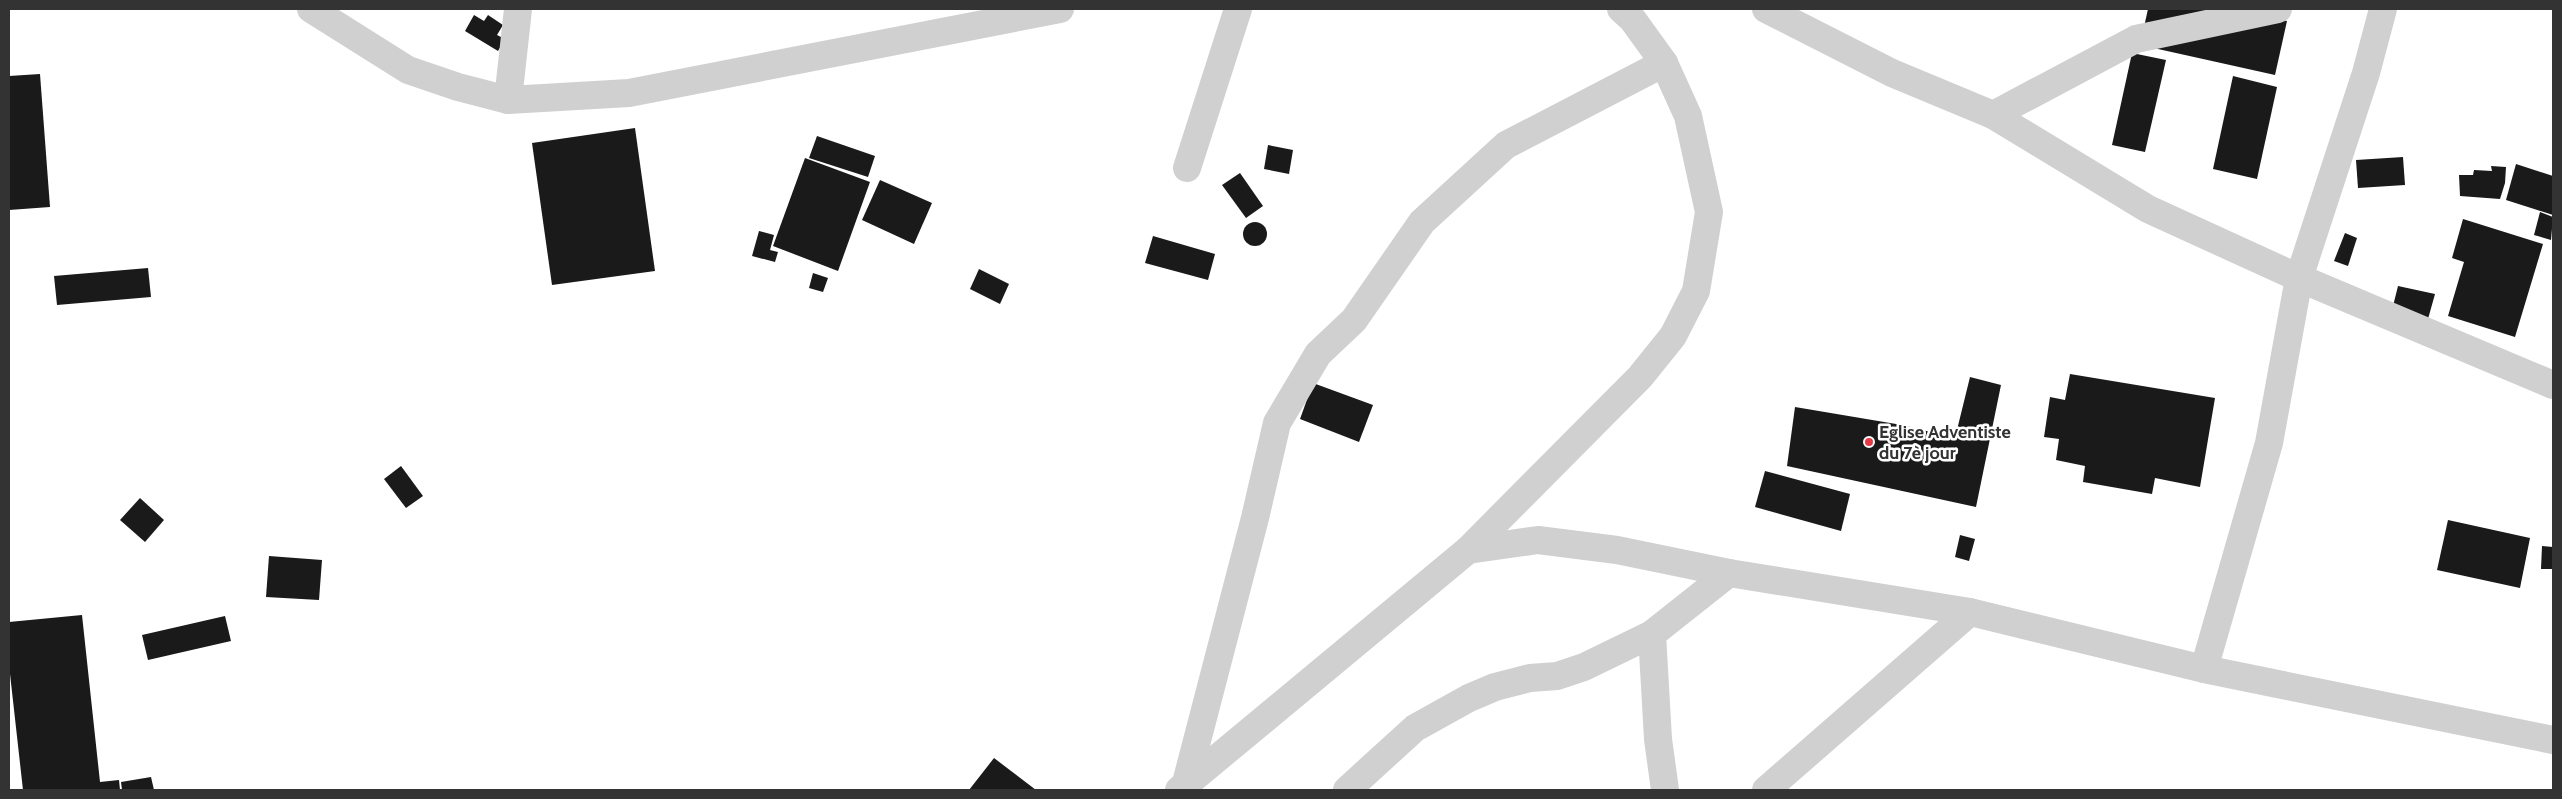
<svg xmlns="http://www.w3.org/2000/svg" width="2562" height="799" font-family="Cabin,sans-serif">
<rect width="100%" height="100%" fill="#fff"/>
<g fill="#1a1a1a">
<path d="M 2148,9 L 2231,9 L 2287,21 L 2275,75 L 2140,45 Z"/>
<path d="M 474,15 L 484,21 L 488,15 L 503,25 L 497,35 L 505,39 L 498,51 L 465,31 Z"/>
<path d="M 2132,53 L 2166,60 L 2145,152 L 2112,145 Z"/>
<path d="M 40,74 L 50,207 L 9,210 L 9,76 Z"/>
<path d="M 2233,76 L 2277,87 L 2257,179 L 2213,169 Z"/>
<path d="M 635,128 L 655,271 L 552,285 L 532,143 Z"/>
<path d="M 817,136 L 875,156 L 868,177 L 809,158 Z"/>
<path d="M 1268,145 L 1293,150 L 1289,174 L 1264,169 Z"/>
<path d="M 2403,157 L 2405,185 L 2358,188 L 2356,160 Z"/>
<path d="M 805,158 L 870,182 L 838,271 L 773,246 Z"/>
<path d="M 2516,164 L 2553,176 L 2553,215 L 2506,200 Z"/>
<path d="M 2491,166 L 2506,167 L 2505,183 L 2500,199 L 2460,196 L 2459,175 L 2473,175 L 2474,170 L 2492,171 Z"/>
<path d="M 1240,173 L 1263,206 L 1246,218 L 1222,185 Z"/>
<path d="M 880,180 L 932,203 L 914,244 L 862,220 Z"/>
<path d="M 2540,212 L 2553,217 L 2551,240 L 2534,235 Z"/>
<path d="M 2463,219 L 2543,244 L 2515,337 L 2448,316 L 2464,262 L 2452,258 Z"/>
<circle cx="1255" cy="234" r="12"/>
<path d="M 759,231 L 774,235 L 770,250 L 778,252 L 775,262 L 752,256 Z"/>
<path d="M 2345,233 L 2357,238 L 2348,266 L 2334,261 Z"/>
<path d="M 1153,236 L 1215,254 L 1208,280 L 1145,263 Z"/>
<path d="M 148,268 L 151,297 L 57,305 L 54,276 Z"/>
<path d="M 979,269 L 1009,284 L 1000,304 L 970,289 Z"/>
<path d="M 813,273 L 828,278 L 823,292 L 809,288 Z"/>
<path d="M 2398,286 L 2435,294 L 2428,319 L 2392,310 Z"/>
<path d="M 2070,374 L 2215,398 L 2200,487 L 2155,478 L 2152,494 L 2083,482 L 2085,466 L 2056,460 L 2059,439 L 2044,437 L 2050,397 L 2065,400 Z"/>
<path d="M 1970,377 L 2001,385 L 1976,507 L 1787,466 L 1795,407 L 1902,425 L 1955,438 Z"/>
<path d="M 1313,383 L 1373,405 L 1359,442 L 1300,419 Z"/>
<path d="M 401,466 L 423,496 L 406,508 L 384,479 Z"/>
<path d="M 1765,471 L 1850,494 L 1841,531 L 1755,507 Z"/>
<path d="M 140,498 L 164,520 L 145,542 L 120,520 Z"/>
<path d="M 2448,520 L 2530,538 L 2520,588 L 2437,570 Z"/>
<path d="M 1960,535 L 1975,539 L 1969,561 L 1955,557 Z"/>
<path d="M 2542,546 L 2553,547 L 2553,569 L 2541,569 Z"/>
<path d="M 269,556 L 322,560 L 319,600 L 266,597 Z"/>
<path d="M 82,615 L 100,782 L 119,780 L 120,790 L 23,790 L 9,665 L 9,622 Z"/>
<path d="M 225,616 L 231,641 L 148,660 L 142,635 Z"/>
<path d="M 994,758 L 1036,790 L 969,790 Z"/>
<path d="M 151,777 L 154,790 L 122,790 L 121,782 Z"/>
</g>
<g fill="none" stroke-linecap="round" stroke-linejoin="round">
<g stroke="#d0d0d0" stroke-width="28">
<path d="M 311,9 L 408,70 L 458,87 L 508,100 L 629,93 L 1060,9"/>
<path d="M 1766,9 L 1892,73 L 1993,115 L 2148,209 L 2299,278 L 2553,385"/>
<path d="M 508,100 L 518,9"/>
<path d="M 1993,115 L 2136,39 L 2278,9"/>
<path d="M 1187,168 L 1238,9"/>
<path d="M 1468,550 L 1640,377 L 1673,336 L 1696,291 L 1709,212 L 1688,116 L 1664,63 L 1633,20 L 1621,9"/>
<path d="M 2204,669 L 2269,443 L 2299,278 L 2366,73 L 2383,9"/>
<path d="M 1186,783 L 1255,518 L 1277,423 L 1318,354 L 1354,320 L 1422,222 L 1506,145 L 1664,63"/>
<path d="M 1347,790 L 1415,728 L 1469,698 L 1495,687 L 1530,678 L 1557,676 L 1584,667 L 1652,634"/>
<path d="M 1665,790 L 1658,739 L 1652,634 L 1729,573"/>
<path d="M 1766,790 L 1970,612"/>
</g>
<path stroke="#d0d0d0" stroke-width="28" d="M 1179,790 L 1468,550 L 1538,540 L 1617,550 L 1729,573 L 1970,612 L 2204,669 L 2553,740"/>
</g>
<circle fill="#e63946" stroke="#fff" stroke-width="2" cx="1869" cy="442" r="5"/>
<g text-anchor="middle" stroke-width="5" stroke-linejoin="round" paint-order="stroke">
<g font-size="18" font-weight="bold" fill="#333" stroke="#fff" text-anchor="start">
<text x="1879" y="438">Eglise Adventiste<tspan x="1879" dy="21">du 7è jour</tspan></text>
</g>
</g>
<rect width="2562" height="799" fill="none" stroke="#333333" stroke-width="20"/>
</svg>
